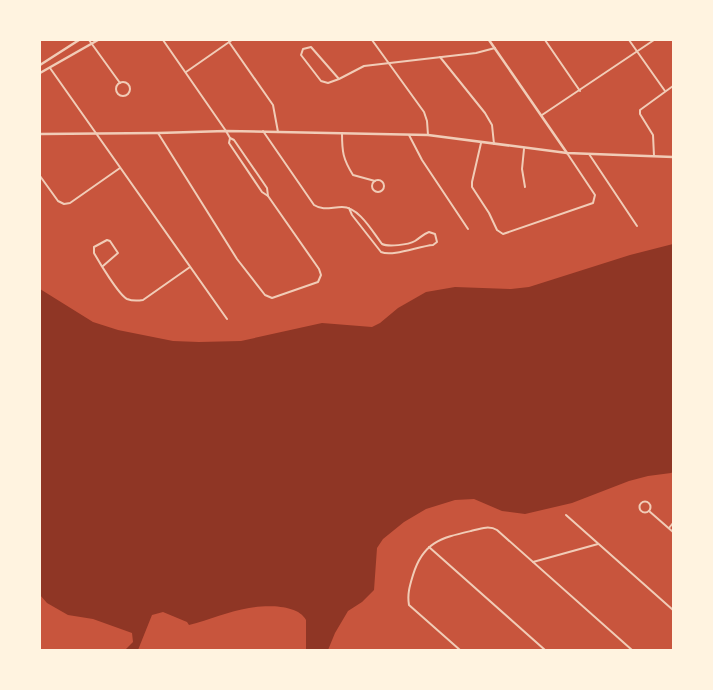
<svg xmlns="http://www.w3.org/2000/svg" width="713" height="690" font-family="'Source Serif 4',serif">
<rect width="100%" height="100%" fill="#c8553d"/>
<path fill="#8f3625" d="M 673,244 L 673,472 L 671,473 L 648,476 L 629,481 L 572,503 L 525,514 L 502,511 L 474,499 L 455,500 L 426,509 L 404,522 L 383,539 L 377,548 L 374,590 L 362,602 L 348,611 L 335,633 L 328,650 L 306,650 L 306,620 C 298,604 265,605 249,608 C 229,611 209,620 189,625 L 187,622 L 163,612 L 152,615 L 138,650 L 125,650 L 133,642 L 132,633 L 93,619 L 68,615 L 47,603 L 40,595 L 40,289 L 93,322 L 118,330 L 173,341 L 199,342 L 241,341 L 322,323 L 372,327 L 380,323 L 398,308 L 426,292 L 455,287 L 511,289 L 529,287 L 630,255 Z"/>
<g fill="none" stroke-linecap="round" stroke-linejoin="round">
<g stroke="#f1ccb7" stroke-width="2">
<path d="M 89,40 L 120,83"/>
<path d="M 163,40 L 226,131 L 230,138 L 229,143 L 262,192 L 268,196"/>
<path d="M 372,40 L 424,112 L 427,121 L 428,135"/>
<path d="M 545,40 L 580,91"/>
<path d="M 629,40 L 665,91"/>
<path d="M 229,42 L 273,105 L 278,132"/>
<path d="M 440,57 L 485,113 L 492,125 L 494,144"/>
<path d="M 50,68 L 227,319"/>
<path d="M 186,72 L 232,40"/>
<path d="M 339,79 L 311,47 L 303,49 L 301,55 L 321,81 L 328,83 L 339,79 L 364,66 L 476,53 L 495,48"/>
<circle cx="123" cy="89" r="7"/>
<path d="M 542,115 L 654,40"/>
<path d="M 263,131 L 314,205 C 323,211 332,207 342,207 C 359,207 372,231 382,244 C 388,247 408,245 415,241 C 420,238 423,234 429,232 L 435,234 L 437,242 L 433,245 C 419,246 393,257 381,252 L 352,215 L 349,208"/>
<path d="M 158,133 L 237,259 L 265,295 L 272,298 L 318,282 L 321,275 L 319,269 L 268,196 L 267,188 L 234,140 L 230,138"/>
<path d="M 342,133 C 342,152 343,159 353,175 L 375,181"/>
<path d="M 409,135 L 422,160 L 468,229"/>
<path d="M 481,143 L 472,182 L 472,187 L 489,213 L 497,230 L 503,234 L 593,203 L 595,195 L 567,153"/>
<path d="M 524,149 L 522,169 L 525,187"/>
<path d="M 589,154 L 637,226"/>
<path d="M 654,156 L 653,135 L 640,114 L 640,110 L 673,86"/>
<path d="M 40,176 L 58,201 L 64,204 L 70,203 L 120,168"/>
<circle cx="378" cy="186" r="6"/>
<path d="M 103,266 L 118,253 L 110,241 L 107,240 L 94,247 L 94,253 C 99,262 119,295 127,299 C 132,301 137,301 143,300 L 190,267"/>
<circle cx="645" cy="507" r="5.5"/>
<path d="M 649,511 L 673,532"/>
<path d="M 566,515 L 673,610"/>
<path d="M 669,528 L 673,523"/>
<path d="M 429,547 L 545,650"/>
<path d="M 533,562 L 598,544"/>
<path d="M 460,650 L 409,605 C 407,594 410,585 413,575 C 423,542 441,538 471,531 C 479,529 489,525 497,530 L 632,650"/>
</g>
<g stroke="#f1ccb7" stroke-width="2.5">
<path d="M 489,40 L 567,153"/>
<path d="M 40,65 L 79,40"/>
<path d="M 40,73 L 98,40"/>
<path d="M 40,134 L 158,133 L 226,131 L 428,135 L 567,153 L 673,157"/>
</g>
</g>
<rect width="713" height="690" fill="none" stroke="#fff3e0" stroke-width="82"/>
</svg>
